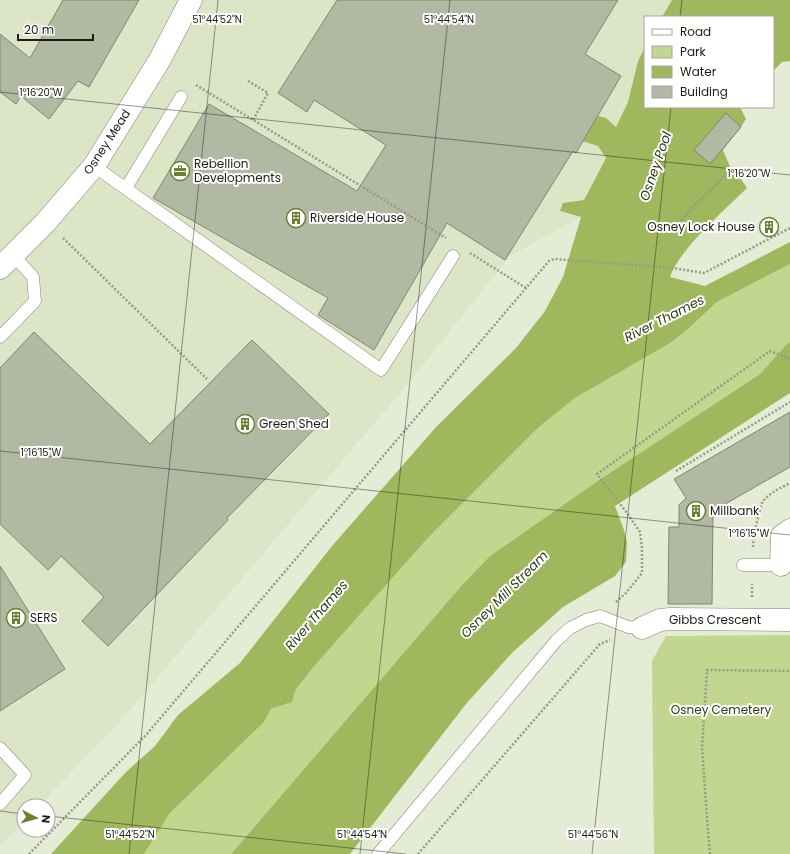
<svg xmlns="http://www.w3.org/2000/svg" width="790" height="854" font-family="Poppins,sans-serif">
<rect width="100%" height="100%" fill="#e5ecd5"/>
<path fill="#dce6c7" d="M 0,0 L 672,0 L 662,17 L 645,17 L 645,47 L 638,61 L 628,102 L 615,128 L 606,118 L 583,141 L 598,146 L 606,158 L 584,200 L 563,203 L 560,212 L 581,217 L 510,256 L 408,384 L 123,718 L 39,806 L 24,806 L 24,822 L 0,847 Z"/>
<g fill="#c2d68f">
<path d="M 790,264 L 790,342 L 785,346 L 760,374 L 599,480 L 490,556 L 462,585 L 231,854 L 144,854 L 170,813 L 264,722 L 271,709 L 292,702 L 296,689 L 316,664 L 427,539 L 539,427 L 575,398 L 672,342 L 689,328 L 717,302 Z"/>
<path d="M 790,635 L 790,854 L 654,854 L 652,661 L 666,636 Z"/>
</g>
<g fill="#a0b85d">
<path d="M 672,0 L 790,0 L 790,61 L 782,62 L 773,71 L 773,17 L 662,17 Z"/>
<path d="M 645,47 L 645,107 L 740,107 L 746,119 L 741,127 L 723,150 L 731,169 L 737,173 L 747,188 C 725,210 680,248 670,277 L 705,286 L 790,242 L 790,264 L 717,302 L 689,328 L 672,342 L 575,398 L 539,427 L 427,539 L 316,664 L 296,689 L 292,702 L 271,709 L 264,722 L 170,813 L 144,854 L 51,854 L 126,772 L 155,746 L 178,715 L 240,663 L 332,546 L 437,426 L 516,348 L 545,311 L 563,277 L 581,217 L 560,211 L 563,203 L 584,200 L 606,158 L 598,146 L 582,141 L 598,116 L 606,118 L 616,127 L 628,102 L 638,61 Z"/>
<path d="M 790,342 L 790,393 L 615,506 L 624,530 L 627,543 L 626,562 L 615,576 L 563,607 L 513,652 L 466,704 L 350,854 L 231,854 L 462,585 L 490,556 L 599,480 L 760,374 L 785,346 Z"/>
</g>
<g fill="#b2b9a3" stroke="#808671">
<path d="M 63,0 L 139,0 L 89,87 L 78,81 L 49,119 L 21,96 L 16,104 L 0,92 L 0,34 L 30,58 Z"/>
<path d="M 337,0 L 618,0 L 585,54 L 621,76 L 576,153 L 573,151 L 505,260 L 447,223 L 374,350 L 318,315 L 328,298 L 153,198 L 209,104 L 357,191 L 386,145 L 314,100 L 307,112 L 278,93 Z"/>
<path d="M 726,113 L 741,127 L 710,164 L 694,150 Z"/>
<path d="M 34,332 L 150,444 L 252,340 L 329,414 L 227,518 L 228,520 L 108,646 L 82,621 L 104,597 L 61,556 L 48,570 L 0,524 L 0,368 Z"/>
<path d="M 790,412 L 790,467 L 713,511 L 712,604 L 668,604 L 669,527 L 679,527 L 679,505 L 686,498 L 674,479 Z"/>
<path d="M 0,566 L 65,669 L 0,711 Z"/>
</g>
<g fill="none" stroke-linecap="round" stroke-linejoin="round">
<g stroke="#7d846f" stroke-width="13">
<g id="service">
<path d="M 94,166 L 381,370 L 453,256"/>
<path d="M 126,188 L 181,97"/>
<path d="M 0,337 L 35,301 L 33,277 L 13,255"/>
<path d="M 743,565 L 787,565"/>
<path d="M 0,748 L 25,775 L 0,804"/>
<path d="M 378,854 L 556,641 L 570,628 L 586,620 L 600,616 L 628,627 L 642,628"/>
</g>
</g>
<g stroke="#7d846f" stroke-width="23">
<g id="minor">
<path d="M 0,268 L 45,223 L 94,166 L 159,61 L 191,0"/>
<path d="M 781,565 L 782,536 L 790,530"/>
<path d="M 642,628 L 660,620 L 670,619 L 790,620"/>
</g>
</g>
<g stroke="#959a89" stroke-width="2.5" stroke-dasharray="2 2" stroke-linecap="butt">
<path d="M 248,81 L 268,93 L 253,120"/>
<path d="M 196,85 L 446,238"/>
<path d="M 678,223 L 731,169"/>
<path d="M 63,238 L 207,379"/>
<path d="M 470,253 L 526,288"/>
<path d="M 676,471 L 790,402"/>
<path d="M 753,547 C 753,539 759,510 762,503 C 768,493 781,488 790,483"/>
<path d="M 752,597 L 752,584"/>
<path d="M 616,602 L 626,593 L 642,573 L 642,548 L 640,532 L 627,513 L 597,474 L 770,351 L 790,359"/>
<path d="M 29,854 L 146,735 L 549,261 L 554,259 L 673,268 L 704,273 L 790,228"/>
<path d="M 418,854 L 600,644 L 610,640"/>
<path d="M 710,854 L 708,831 L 702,748 L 707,670 L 790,671"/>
</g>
<use href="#service" stroke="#fff" stroke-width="12"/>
<use href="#minor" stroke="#fff" stroke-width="22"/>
</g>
<path fill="none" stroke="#1c1e16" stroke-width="1" stroke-opacity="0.45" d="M 680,17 L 682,0M 0,92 L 790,175M 0,451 L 790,535M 0,811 L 24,814M 48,816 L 406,854M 129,854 L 218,0M 360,854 L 450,0M 592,854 L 671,107"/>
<defs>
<g id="office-ring" transform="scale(1)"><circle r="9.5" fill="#fff" stroke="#6c8030" stroke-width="1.5"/><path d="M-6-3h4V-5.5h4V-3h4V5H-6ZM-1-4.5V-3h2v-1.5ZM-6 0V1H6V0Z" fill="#6c8030"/></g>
<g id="building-ring" transform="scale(1)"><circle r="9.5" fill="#fff" stroke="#6c8030" stroke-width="1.5"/><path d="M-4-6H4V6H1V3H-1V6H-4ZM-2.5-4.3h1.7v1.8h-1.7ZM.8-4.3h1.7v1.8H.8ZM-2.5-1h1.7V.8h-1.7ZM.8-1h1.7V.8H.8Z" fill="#6c8030"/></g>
</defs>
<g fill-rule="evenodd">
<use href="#office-ring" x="180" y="171"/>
<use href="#building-ring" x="296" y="218"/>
<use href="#building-ring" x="769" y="227"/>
<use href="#building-ring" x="245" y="424"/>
<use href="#building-ring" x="696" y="511"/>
<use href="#building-ring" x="16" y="618"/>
</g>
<g text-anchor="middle" stroke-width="4" stroke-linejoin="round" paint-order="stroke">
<g font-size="12" fill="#1c1e16" stroke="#fff">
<text transform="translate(107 142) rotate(-57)" y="4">Osney Mead</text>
<text x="715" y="624">Gibbs Crescent</text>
</g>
<g font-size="12" fill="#1c1e16" stroke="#fff" text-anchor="start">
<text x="194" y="168">Rebellion<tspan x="194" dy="14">Developments</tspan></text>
<text x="310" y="222">Riverside House</text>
<text x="755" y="231" text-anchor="end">Osney Lock House</text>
<text x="259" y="428">Green Shed</text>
<text x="710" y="515">Millbank</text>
<text x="30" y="622">SERS</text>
</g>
<g font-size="12" fill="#323c16" stroke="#fff">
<text x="721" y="714">Osney Cemetery</text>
</g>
<g font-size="13" font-style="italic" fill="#2f3913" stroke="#fff">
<text transform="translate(655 166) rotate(-71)" y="5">Osney Pool</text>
<text transform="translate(664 318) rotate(-27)" y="5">River Thames</text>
<text transform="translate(504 594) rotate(-45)" y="5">Osney Mill Stream</text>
<text transform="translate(316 615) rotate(-49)" y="5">River Thames</text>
</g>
</g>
<g font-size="10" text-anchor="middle" fill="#1c1e16" stroke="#fff" stroke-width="4" stroke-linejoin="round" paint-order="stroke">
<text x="217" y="23">51°44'52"N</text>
<text x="449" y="23">51°44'54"N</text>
<text x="41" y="96">1°16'20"W</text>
<text x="749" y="177">1°16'20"W</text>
<text x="41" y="456">1°16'15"W</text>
<text x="749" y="537">1°16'15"W</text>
<text x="130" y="838">51°44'52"N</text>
<text x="362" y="838">51°44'54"N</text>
<text x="593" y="838">51°44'56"N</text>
</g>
<rect x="644" y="16" width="130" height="92" fill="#ffffff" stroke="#a4a5a2"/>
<rect x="652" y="29" width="20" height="6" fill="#ffffff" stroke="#a4a5a2"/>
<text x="680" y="36" font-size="12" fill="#1c1e16">Road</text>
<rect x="652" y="46" width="20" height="12" fill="#c2d68f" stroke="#a4a5a2"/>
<text x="680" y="56" font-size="12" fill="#1c1e16">Park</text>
<rect x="652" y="66" width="20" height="12" fill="#a0b85d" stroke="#a4a5a2"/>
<text x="680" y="76" font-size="12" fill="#1c1e16">Water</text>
<rect x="652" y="86" width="20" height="12" fill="#b2b9a3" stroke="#a4a5a2"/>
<text x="680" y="96" font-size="12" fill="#1c1e16">Building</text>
<g transform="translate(36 818) rotate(96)"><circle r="19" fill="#ffffff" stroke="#a4a5a2"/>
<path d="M0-3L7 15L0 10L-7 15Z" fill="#6c8030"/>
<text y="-6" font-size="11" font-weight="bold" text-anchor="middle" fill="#1c1e16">N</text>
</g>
<path d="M18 34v6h75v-6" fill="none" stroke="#1c1e16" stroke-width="2"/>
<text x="24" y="34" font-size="12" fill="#1c1e16" stroke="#ffffff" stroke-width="3" paint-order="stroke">20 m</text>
</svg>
